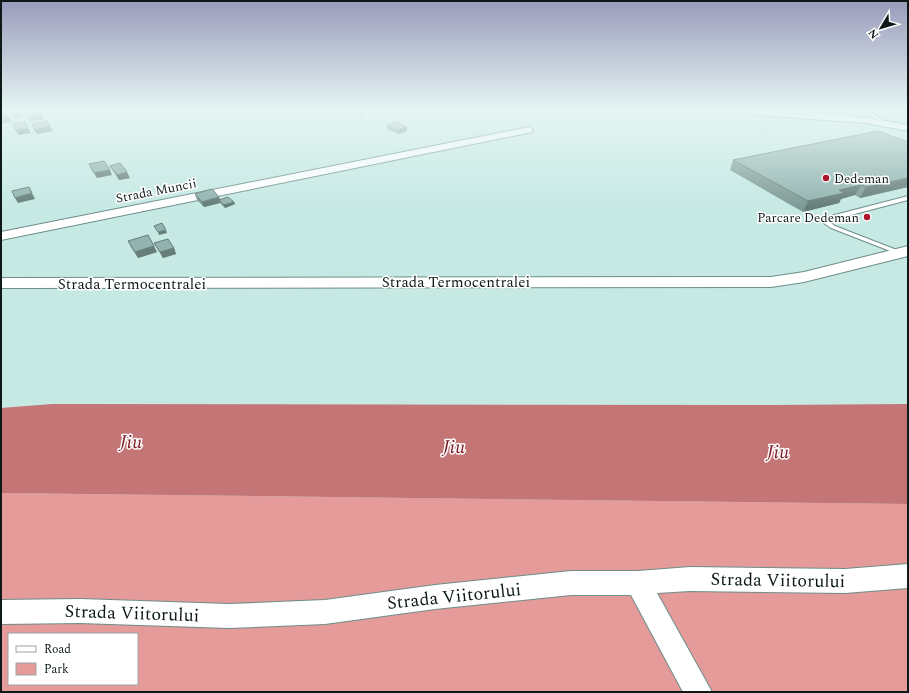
<svg xmlns="http://www.w3.org/2000/svg" width="909" height="693" font-family="Spectral,serif">
<rect width="100%" height="100%" fill="#c6e9e4"/>
<path fill="#e49b9a" fill-rule="evenodd" d="M 1,493 L 908,504 L 908,692 L 1,692 ZM 9,634 L 137,634 L 137,684 L 9,684 Z"/>
<path fill="#c47575" d="M 52,404 L 773,405 L 908,404 L 908,504 L 1,493 L 1,408 Z"/>
<g fill="none" stroke-linecap="round" stroke-linejoin="round">
<g stroke="#6d8e89" stroke-width="2">
<g id="service">
<path d="M 863,109 L 876,115 L 882,120 L 878,121 L 874,117 L 856,109 Z"/>
<path d="M 908,196 L 908,200 L 828,221 L 835,226 L 902,252 L 902,254 L 898,254 L 831,228 L 821,221 L 827,217 Z"/>
</g>
</g>
<g stroke="#6d8e89" stroke-width="2">
<g id="minor">
<path d="M 529,127 L 533,130 L 532,132 L 1,240 L 1,232 Z"/>
<path d="M 908,564 L 908,588 L 845,593 L 690,591 L 657,593 L 712,692 L 683,692 L 631,595 L 571,595 L 435,609 L 325,624 L 229,628 L 80,623 L 1,624 L 1,600 L 80,599 L 229,604 L 325,600 L 435,585 L 571,571 L 638,571 L 690,567 L 845,569 Z"/>
</g>
</g>
<g stroke="#6d8e89" stroke-width="2">
<g id="tertiary">
<path d="M 711,109 C 777,109 843,112 908,125 L 908,131 L 866,123 L 716,112 Z"/>
<path d="M 908,246 L 908,256 L 804,282 L 771,287 L 1,288 L 1,278 L 771,277 L 804,272 Z"/>
</g>
</g>
<g stroke="#6d8e89" stroke-width="2">
<path id="primary" d="M 26,109 L 25,111 L 1,116 L 1,110 Z"/>
</g>
<use href="#service" fill="#fff" fill-rule="evenodd"/>
<use href="#minor" fill="#fff" fill-rule="evenodd"/>
<use href="#tertiary" fill="#fff" fill-rule="evenodd"/>
<use href="#primary" fill="#fff" fill-rule="evenodd"/>
</g>
<g fill="#7e9a96">
<path d="M 349,109 L 368,109 L 368,112 L 360,116 L 349,110 Z"/>
<path d="M 387,125 L 407,131 L 398,134 L 387,129 Z"/>
<path d="M 908,142 L 908,187 L 860,198 L 855,195 L 841,199 L 839,203 L 803,212 L 730,170 L 733,160 Z"/>
<path d="M 110,166 L 130,178 L 119,180 L 113,171 Z"/>
<path d="M 195,194 L 220,200 L 234,202 L 235,204 L 225,208 L 220,203 L 204,207 L 197,200 Z"/>
<path d="M 128,241 L 157,252 L 138,258 L 131,247 Z"/>
<path d="M 154,243 L 174,248 L 176,254 L 163,258 Z"/>
</g>
<g fill="#667d7a">
<path d="M 51,109 L 60,109 L 52,111 Z"/>
<path d="M 72,109 L 73,112 L 66,113 L 65,111 Z"/>
<path d="M 80,109 L 86,109 L 86,110 L 81,111 Z"/>
<path d="M 363,109 L 368,109 L 368,112 L 360,116 L 359,111 Z"/>
<path d="M 6,110 L 11,122 L 1,124 L 1,119 Z"/>
<path d="M 144,110 L 145,112 L 130,115 L 129,113 Z"/>
<path d="M 22,114 L 24,116 L 15,118 L 13,116 Z"/>
<path d="M 42,114 L 44,119 L 30,121 L 28,117 Z"/>
<path d="M 50,126 L 53,131 L 37,134 L 34,130 Z"/>
<path d="M 407,127 L 407,131 L 398,134 L 398,130 Z"/>
<path d="M 28,128 L 31,133 L 19,135 L 16,131 Z"/>
<path d="M 110,170 L 112,175 L 97,178 L 94,173 Z"/>
<path d="M 127,172 L 130,178 L 119,180 L 117,175 Z"/>
<path d="M 908,178 L 908,187 L 860,198 L 866,187 Z"/>
<path d="M 861,185 L 855,195 L 841,199 L 839,203 L 803,212 L 808,201 L 839,190 Z"/>
<path d="M 32,193 L 35,199 L 18,203 L 15,198 Z"/>
<path d="M 219,197 L 221,202 L 219,200 L 220,203 L 204,207 L 202,202 Z"/>
<path d="M 234,202 L 235,204 L 225,208 L 224,205 Z"/>
<path d="M 166,230 L 167,233 L 159,235 L 158,232 Z"/>
<path d="M 154,246 L 157,252 L 138,258 L 135,252 Z"/>
<path d="M 174,248 L 176,254 L 163,258 L 160,252 Z"/>
</g>
<g fill="#92b3af" stroke="#667d7a">
<path d="M 130,109 L 143,109 L 144,110 L 129,113 L 126,110 Z"/>
<path d="M 6,110 L 9,118 L 1,119 L 1,111 Z"/>
<path d="M 39,110 L 42,114 L 28,117 L 25,113 Z"/>
<path d="M 21,111 L 22,114 L 13,116 L 12,112 Z"/>
<path d="M 47,121 L 50,126 L 34,130 L 32,124 Z"/>
<path d="M 25,122 L 28,128 L 16,131 L 13,124 Z"/>
<path d="M 396,122 L 407,127 L 398,130 L 387,125 Z"/>
<path d="M 878,131 L 908,142 L 908,178 L 866,187 L 861,185 L 839,190 L 844,193 L 808,201 L 733,160 Z"/>
<path d="M 104,161 L 110,170 L 94,173 L 89,164 Z"/>
<path d="M 120,163 L 127,172 L 117,175 L 110,166 Z"/>
<path d="M 29,187 L 32,193 L 15,198 L 12,191 Z"/>
<path d="M 212,189 L 219,197 L 202,202 L 195,194 Z"/>
<path d="M 228,197 L 234,202 L 224,205 L 219,200 Z"/>
<path d="M 162,223 L 166,230 L 158,232 L 154,226 Z"/>
<path d="M 148,235 L 154,246 L 135,252 L 128,241 Z"/>
<path d="M 168,239 L 174,248 L 160,252 L 154,243 Z"/>
</g>
<linearGradient id="sky" x2="0" y2="1"><stop stop-color="#999bba"/><stop offset="0.53" stop-color="#e5f5f3"/><stop offset="1" stop-color="#e5f5f3" stop-opacity="0"/></linearGradient>
<rect width="909" height="207" fill="url(#sky)"/>
<g fill="#ac172f" stroke="#fff" stroke-width="1.5">
<circle cx="826" cy="178" r="4"/>
<circle cx="867" cy="217" r="4"/>
</g>
<g text-anchor="middle" stroke-width="3" stroke-linejoin="round" paint-order="stroke">
<g font-size="13" fill="#0d1a18" stroke="#fff" text-anchor="start">
<text x="834" y="183">Dedeman</text>
<text x="859" y="222" text-anchor="end">Parcare Dedeman</text>
</g>
<g font-size="13" fill="#0d1a18" stroke="#fff">
<text transform="translate(156 190) rotate(-11)" y="5">Strada Muncii</text>
</g>
<g font-size="15" fill="#0d1a18" stroke="#fff">
<text x="456" y="287">Strada Termocentralei</text>
<text x="132" y="289">Strada Termocentralei</text>
</g>
<g font-size="18" fill="#0d1a18" stroke="#fff">
<text transform="translate(778 580) rotate(1)" y="6">Strada Viitorului</text>
<text transform="translate(454 596) rotate(-6)" y="6">Strada Viitorului</text>
<text transform="translate(132 613) rotate(2)" y="6">Strada Viitorului</text>
</g>
<g font-size="19" font-style="italic" fill="#7c1c26" stroke="#fff">
<text transform="translate(131 441) rotate(1)" y="7">Jiu</text>
<text transform="translate(454 446) rotate(1)" y="7">Jiu</text>
<text transform="translate(778 451) rotate(1)" y="7">Jiu</text>
</g>
</g>
<rect width="909" height="693" fill="none" stroke="#0d1a18" stroke-width="4"/>
<rect x="8" y="633" width="130" height="52" fill="#ffffff" stroke="#9ea3a3"/>
<rect x="16" y="646" width="20" height="6" fill="#ffffff" stroke="#9ea3a3"/>
<text x="44" y="653" font-size="12" fill="#0d1a18">Road</text>
<rect x="16" y="663" width="20" height="12" fill="#e49b9a" stroke="#9ea3a3"/>
<text x="44" y="673" font-size="12" fill="#0d1a18">Park</text>
<g transform="translate(881 28) rotate(232)" stroke="#ffffff" stroke-width="3" paint-order="stroke">
<path d="M0-3L7 15L0 10L-7 15Z" fill="#0d1a18"/>
<text y="-6" font-size="11" font-weight="bold" text-anchor="middle" fill="#0d1a18">N</text>
</g>
</svg>
